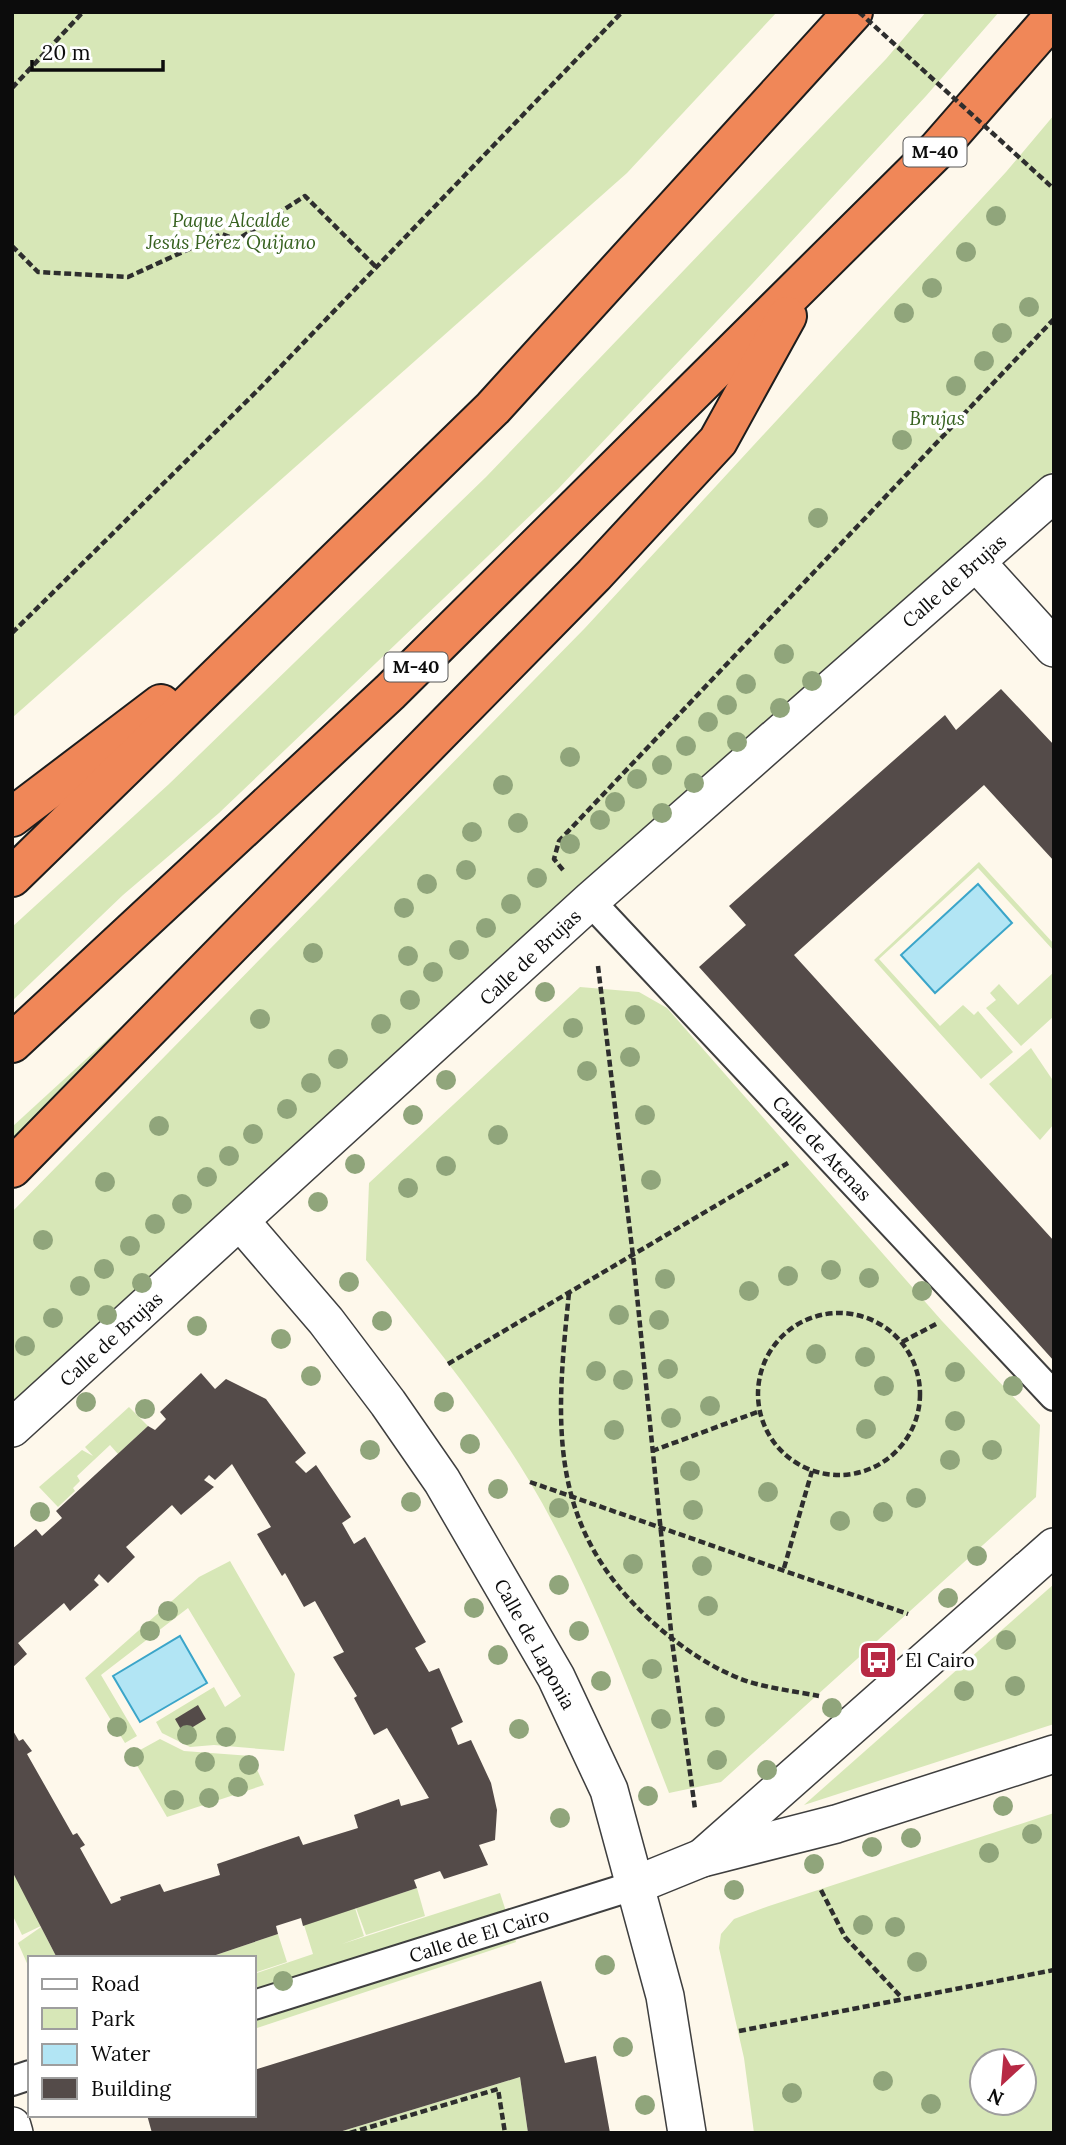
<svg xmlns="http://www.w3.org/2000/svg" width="1066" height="2145" font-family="Lora,serif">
<rect width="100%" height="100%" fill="#fef8eb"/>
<g fill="#d7e7b7" fill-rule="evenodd">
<path d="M 12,12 L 777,12 L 627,173 L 12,718 Z"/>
<path d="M 926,12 L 999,12 L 926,96 L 752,284 L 558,489 L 219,813 L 123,895 L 12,1001 L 12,927 L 169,784 L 486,477 L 886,59 Z"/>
<path d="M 1054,115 L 1054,470 L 813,691 L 12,1411 L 12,1212 L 585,628 L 1006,172 Z"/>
<path d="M 979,862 L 1054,944 L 1054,951 L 978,868 L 879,959 L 940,1026 L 963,1005 L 974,1015 L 978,1011 L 1013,1052 L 981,1079 L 874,960 Z"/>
<path d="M 1054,972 L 1054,1016 L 1021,1046 L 986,1008 L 996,1000 L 990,993 L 999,984 L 1018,1005 Z"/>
<path d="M 580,987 L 639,992 L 667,1008 L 942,1321 L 1040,1425 L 1036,1497 L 721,1782 L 669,1793 C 628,1687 588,1580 530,1482 C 483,1403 423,1331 366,1260 L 369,1183 Z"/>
<path d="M 120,1028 L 108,1048 L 12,1148 L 12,1127 Z"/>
<path d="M 1031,1048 L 1054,1082 L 1054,1124 L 1040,1140 L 989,1084 Z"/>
<path d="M 129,1407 L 148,1426 L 118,1454 L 110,1445 L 77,1476 L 80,1481 L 73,1488 L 75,1491 L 58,1507 L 39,1487 L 82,1450 L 93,1456 L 85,1447 Z"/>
<path d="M 230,1561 L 295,1674 L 284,1751 L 214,1745 L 190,1747 L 162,1733 L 156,1722 L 214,1687 L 225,1707 L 241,1696 L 188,1608 L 101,1675 L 137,1736 L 125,1743 L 85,1678 L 199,1577 Z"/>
<path d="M 1054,1584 L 1054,1724 L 804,1805 Z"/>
<path d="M 160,1739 L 184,1751 L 251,1756 L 264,1785 L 167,1817 L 131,1755 Z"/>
<path d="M 1054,1813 L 1054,2133 L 754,2133 L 744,2058 L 719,1948 L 721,1934 L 734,1919 L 769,1906 ZM 982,2061 L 1024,2061 L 1024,2103 L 982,2103 Z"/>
<path d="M 13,1871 L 41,1926 L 22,1935 L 12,1914 Z"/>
<path d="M 417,1888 L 425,1916 L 366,1935 L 356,1908 Z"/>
<path d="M 500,1893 L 516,1942 L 254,2029 L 254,1974 L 313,1954 L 304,1925 L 355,1908 L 364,1936 L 342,1944 Z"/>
<path d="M 41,1927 L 57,1958 L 30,1958 L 30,1970 L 18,1943 Z"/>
<path d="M 278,1934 L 287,1962 L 254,1973 L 254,1958 L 207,1958 Z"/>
<path d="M 520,2077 L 528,2133 L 336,2133 Z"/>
</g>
<g fill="#b2e5f4" stroke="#3ba5c9" stroke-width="2">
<path d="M 978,884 L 1012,923 L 935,993 L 901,955 Z"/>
<path d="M 180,1636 L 207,1683 L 140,1722 L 113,1676 Z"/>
</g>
<g fill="#544b49">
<path d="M 1001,689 L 1054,745 L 1054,861 L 984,785 L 794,955 L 1054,1241 L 1054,1361 L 699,967 L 746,925 L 729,906 L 945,715 L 956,730 Z"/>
<path d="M 201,1373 L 215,1389 L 226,1379 L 266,1399 L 306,1453 L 295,1462 L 306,1473 L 316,1465 L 351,1517 L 342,1523 L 354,1544 L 365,1537 L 426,1642 L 415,1648 L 429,1672 L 439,1668 L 463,1722 L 451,1728 L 458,1745 L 471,1740 L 491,1783 L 497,1810 L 495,1840 L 479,1845 L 488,1865 L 444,1879 L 440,1871 L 414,1880 L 417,1888 L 303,1926 L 301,1918 L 276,1926 L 278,1934 L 207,1958 L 57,1958 L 12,1871 L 12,1729 L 19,1741 L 23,1739 L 32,1751 L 27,1754 L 73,1835 L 77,1833 L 85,1845 L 80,1848 L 111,1904 L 121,1900 L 120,1897 L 160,1884 L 164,1892 L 220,1875 L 217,1864 L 299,1836 L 303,1845 L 358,1828 L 354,1815 L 399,1799 L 401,1806 L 429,1798 L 387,1728 L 374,1735 L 354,1698 L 357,1696 L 333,1657 L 344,1652 L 315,1601 L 304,1607 L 285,1573 L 282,1576 L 257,1534 L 271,1527 L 232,1464 L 215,1480 L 209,1475 L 204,1480 L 214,1487 L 181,1515 L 172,1505 L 126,1547 L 135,1557 L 108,1583 L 99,1574 L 94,1580 L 99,1585 L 70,1611 L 64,1603 L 18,1643 L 27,1654 L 12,1668 L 12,1549 L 36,1529 L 42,1536 L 62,1518 L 56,1511 L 148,1426 L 155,1430 L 166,1419 L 160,1412 Z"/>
<path d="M 198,1705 L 206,1719 L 183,1733 L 175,1719 Z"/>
<path d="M 541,1981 L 565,2063 L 596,2056 L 610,2133 L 528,2133 L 520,2077 L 336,2133 L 152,2133 L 147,2115 L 254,2115 L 254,2070 Z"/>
</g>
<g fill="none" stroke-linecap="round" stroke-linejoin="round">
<g stroke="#3f3f3f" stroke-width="32">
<g id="pedestrian">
<path d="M 590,901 L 1054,1396"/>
<path d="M 254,2005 L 633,1886"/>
<path d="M 12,2081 L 30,2075"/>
</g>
</g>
<g stroke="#3f3f3f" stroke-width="40">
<g id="minor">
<path d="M 976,562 L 1054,648"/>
<path d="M 241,1222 L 326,1321 L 388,1403 L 442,1481 L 556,1677 L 609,1790 L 665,1996 L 687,2133"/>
<path d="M 12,1428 L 590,901 L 1054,493"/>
<path d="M 702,1858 L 1054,1547"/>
<path d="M 633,1886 L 702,1858 L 836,1824 L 1054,1754"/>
<path d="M 12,2126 L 14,2133"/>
</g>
</g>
<g stroke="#1d1d1d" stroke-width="42">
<g id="motorway">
<path d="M 12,817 L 161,704"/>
<path d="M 12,877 L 493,408 L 853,12"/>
<path d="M 12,1043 L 390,692 L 937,150 L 1054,16"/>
<path d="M 12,1168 L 594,575 L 718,441 L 787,316"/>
</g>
</g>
<g stroke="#2e2e2e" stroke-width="4.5" stroke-dasharray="7 3.5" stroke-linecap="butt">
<path d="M 12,88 L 83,12"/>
<path d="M 12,246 L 38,272 L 128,277 L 222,234 L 237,240 L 305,196 L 377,268"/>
<path d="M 12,633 L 260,388 L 622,12"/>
<path d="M 563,870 L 554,859 L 559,841 L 1054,319"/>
<path d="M 598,966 L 633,1256 L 672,1641 L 695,1809"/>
<path d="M 569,1293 C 556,1420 546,1523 648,1618 C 674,1642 707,1666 741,1679 C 765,1688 794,1691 819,1696"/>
<circle cx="839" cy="1394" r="81"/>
<path d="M 902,1342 L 938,1323"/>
<path d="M 448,1364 L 788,1163"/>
<path d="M 652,1451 L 760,1411"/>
<path d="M 530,1482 L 908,1614"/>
<path d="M 784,1568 L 812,1471"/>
<path d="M 821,1890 L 845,1937 L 902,1998"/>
<path d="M 739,2031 L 1054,1970"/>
<path d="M 350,2133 L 498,2089 L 505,2133"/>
</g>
<use href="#pedestrian" stroke="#fff" stroke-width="28"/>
<use href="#minor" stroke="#fff" stroke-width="37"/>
<use href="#motorway" stroke="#f08758" stroke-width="38"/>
<path stroke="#2e2e2e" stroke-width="4.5" stroke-dasharray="7 3.5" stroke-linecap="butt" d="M 859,12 L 1054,189"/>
</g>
<g fill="#90a57b">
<circle cx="996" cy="216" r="10"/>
<circle cx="966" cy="252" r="10"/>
<circle cx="932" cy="288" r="10"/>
<circle cx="1029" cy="307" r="10"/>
<circle cx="904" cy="313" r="10"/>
<circle cx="1002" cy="333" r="10"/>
<circle cx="984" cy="361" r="10"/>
<circle cx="956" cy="386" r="10"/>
<circle cx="902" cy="440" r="10"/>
<circle cx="818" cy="518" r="10"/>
<circle cx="784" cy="654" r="10"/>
<circle cx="812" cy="681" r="10"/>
<circle cx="746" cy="684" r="10"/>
<circle cx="727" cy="705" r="10"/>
<circle cx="780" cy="708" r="10"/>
<circle cx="708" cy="722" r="10"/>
<circle cx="737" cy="742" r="10"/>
<circle cx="686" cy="746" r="10"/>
<circle cx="570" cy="757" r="10"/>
<circle cx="662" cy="765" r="10"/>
<circle cx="637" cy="779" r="10"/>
<circle cx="694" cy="783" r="10"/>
<circle cx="503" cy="785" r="10"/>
<circle cx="615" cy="802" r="10"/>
<circle cx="662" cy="813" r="10"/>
<circle cx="600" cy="820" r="10"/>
<circle cx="518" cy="823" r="10"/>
<circle cx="472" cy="832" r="10"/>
<circle cx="570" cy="844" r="10"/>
<circle cx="466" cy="870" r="10"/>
<circle cx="537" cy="878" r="10"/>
<circle cx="427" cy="884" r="10"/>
<circle cx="511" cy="904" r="10"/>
<circle cx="404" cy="908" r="10"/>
<circle cx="486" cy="928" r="10"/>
<circle cx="459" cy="950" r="10"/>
<circle cx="313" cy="953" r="10"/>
<circle cx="408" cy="956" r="10"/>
<circle cx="433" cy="972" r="10"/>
<circle cx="545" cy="992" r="10"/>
<circle cx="410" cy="1000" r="10"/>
<circle cx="635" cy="1015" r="10"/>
<circle cx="260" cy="1019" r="10"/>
<circle cx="381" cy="1024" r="10"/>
<circle cx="573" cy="1028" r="10"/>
<circle cx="630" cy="1057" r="10"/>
<circle cx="338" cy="1059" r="10"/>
<circle cx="587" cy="1071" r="10"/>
<circle cx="446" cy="1080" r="10"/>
<circle cx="311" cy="1083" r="10"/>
<circle cx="287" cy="1109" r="10"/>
<circle cx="413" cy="1115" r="10"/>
<circle cx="645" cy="1115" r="10"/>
<circle cx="159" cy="1126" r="10"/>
<circle cx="253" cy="1134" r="10"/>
<circle cx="498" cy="1135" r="10"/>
<circle cx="229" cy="1156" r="10"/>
<circle cx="355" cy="1164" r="10"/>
<circle cx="446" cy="1166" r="10"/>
<circle cx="207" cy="1177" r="10"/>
<circle cx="651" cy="1180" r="10"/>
<circle cx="105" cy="1182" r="10"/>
<circle cx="408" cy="1188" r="10"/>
<circle cx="318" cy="1202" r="10"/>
<circle cx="182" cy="1204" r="10"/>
<circle cx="155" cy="1224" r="10"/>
<circle cx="43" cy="1240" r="10"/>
<circle cx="130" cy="1246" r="10"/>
<circle cx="104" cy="1269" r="10"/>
<circle cx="831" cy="1270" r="10"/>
<circle cx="788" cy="1276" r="10"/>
<circle cx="869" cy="1278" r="10"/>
<circle cx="665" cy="1279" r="10"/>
<circle cx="349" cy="1282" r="10"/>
<circle cx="142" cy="1283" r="10"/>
<circle cx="80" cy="1286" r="10"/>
<circle cx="749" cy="1291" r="10"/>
<circle cx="922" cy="1291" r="10"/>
<circle cx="107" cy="1315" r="10"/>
<circle cx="619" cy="1315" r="10"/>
<circle cx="53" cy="1318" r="10"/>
<circle cx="659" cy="1320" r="10"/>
<circle cx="382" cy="1321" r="10"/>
<circle cx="197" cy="1326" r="10"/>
<circle cx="281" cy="1339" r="10"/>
<circle cx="25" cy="1346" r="10"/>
<circle cx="816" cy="1354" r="10"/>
<circle cx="865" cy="1357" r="10"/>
<circle cx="668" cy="1369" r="10"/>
<circle cx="596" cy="1371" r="10"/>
<circle cx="955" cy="1372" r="10"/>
<circle cx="311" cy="1376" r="10"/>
<circle cx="623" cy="1380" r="10"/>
<circle cx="884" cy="1386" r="10"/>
<circle cx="1013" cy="1386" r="10"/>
<circle cx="86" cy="1402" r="10"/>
<circle cx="444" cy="1402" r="10"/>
<circle cx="710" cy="1406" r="10"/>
<circle cx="145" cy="1409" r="10"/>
<circle cx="671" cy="1418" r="10"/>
<circle cx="955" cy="1421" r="10"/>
<circle cx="866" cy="1429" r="10"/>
<circle cx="614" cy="1430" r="10"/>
<circle cx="470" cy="1444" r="10"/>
<circle cx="370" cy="1450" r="10"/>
<circle cx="992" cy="1450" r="10"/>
<circle cx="950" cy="1460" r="10"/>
<circle cx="690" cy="1471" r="10"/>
<circle cx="498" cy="1489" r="10"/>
<circle cx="768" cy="1492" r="10"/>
<circle cx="916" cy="1498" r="10"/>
<circle cx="411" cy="1502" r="10"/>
<circle cx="559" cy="1508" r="10"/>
<circle cx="693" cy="1510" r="10"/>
<circle cx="40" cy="1512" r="10"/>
<circle cx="883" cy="1512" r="10"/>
<circle cx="840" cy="1521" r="10"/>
<circle cx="977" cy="1556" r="10"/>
<circle cx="633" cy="1564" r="10"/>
<circle cx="702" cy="1566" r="10"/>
<circle cx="559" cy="1585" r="10"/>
<circle cx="948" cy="1598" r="10"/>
<circle cx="708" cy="1606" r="10"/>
<circle cx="474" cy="1608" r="10"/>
<circle cx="168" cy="1611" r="10"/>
<circle cx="150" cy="1631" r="10"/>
<circle cx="579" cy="1631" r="10"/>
<circle cx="1006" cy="1640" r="10"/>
<circle cx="498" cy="1655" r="10"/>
<circle cx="652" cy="1669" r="10"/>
<circle cx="601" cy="1681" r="10"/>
<circle cx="1015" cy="1686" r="10"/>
<circle cx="964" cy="1691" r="10"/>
<circle cx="832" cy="1708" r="10"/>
<circle cx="715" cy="1717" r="10"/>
<circle cx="661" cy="1719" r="10"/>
<circle cx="117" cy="1727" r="10"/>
<circle cx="519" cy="1729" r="10"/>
<circle cx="187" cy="1735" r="10"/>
<circle cx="226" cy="1737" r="10"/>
<circle cx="134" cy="1757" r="10"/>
<circle cx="717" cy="1760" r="10"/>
<circle cx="205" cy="1762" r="10"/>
<circle cx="249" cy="1765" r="10"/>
<circle cx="767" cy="1770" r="10"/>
<circle cx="238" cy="1787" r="10"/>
<circle cx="648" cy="1796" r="10"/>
<circle cx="209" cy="1798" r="10"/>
<circle cx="174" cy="1800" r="10"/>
<circle cx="1003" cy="1806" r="10"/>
<circle cx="560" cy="1818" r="10"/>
<circle cx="1032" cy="1834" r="10"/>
<circle cx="911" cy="1838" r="10"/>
<circle cx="872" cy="1847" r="10"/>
<circle cx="989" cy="1853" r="10"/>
<circle cx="814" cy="1864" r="10"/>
<circle cx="734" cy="1890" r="10"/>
<circle cx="863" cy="1925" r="10"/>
<circle cx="895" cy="1927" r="10"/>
<circle cx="917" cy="1962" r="10"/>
<circle cx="605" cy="1965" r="10"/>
<circle cx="283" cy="1981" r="10"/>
<circle cx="623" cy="2047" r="10"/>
<circle cx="883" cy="2081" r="10"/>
<circle cx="792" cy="2093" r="10"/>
<circle cx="931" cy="2104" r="10"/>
<circle cx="645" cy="2105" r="10"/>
</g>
<defs>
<g id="bus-square" transform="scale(2.0125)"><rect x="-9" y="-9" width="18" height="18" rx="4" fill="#b72944" stroke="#fff"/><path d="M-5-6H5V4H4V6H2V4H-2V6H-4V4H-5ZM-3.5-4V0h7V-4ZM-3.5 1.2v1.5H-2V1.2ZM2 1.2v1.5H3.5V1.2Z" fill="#fff"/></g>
</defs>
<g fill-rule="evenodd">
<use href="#bus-square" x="878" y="1660"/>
</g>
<g text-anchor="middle" stroke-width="7" stroke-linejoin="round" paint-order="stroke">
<g fill="#fff" stroke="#555" stroke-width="2">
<rect x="903.5" y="137.5" width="63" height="29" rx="5"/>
<rect x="384.5" y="652.5" width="63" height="29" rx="5"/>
</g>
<g font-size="18" font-weight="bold" fill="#0c0c0c">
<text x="935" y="158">M-40</text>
<text x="416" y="673">M-40</text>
</g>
<g font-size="19" font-style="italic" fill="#36611f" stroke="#fff">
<text x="231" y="227">Paque Alcalde<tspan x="231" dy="22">Jesús Pérez Quijano</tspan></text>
<text x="937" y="425">Brujas</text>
</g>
<g font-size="19" fill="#0c0c0c" stroke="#fff">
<text transform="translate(954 581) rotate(-41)" y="7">Calle de Brujas</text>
<text transform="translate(530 957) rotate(-43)" y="7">Calle de Brujas</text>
<text transform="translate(822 1148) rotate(47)" y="7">Calle de Atenas</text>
<text transform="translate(111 1339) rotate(-42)" y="7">Calle de Brujas</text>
<text transform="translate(535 1644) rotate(61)" y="7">Calle de Laponia</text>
<text transform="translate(479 1935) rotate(-17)" y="7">Calle de El Cairo</text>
</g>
<g font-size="19" fill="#0c0c0c" stroke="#fff" text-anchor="start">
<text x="905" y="1667">El Cairo</text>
</g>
</g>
<rect width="1066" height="2145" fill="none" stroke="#0c0c0c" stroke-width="28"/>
<rect x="28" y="1956" width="228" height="161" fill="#ffffff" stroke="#9e9e9e" stroke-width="2"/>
<rect x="42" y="1979" width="35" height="10" fill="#ffffff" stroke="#9e9e9e" stroke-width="2"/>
<text x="91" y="1991" font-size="21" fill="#0c0c0c">Road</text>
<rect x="42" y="2008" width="35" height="21" fill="#d7e7b7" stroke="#9e9e9e" stroke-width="2"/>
<text x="91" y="2026" font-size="21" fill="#0c0c0c">Park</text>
<rect x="42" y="2044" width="35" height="21" fill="#b2e5f4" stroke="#9e9e9e" stroke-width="2"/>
<text x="91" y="2061" font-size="21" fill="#0c0c0c">Water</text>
<rect x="42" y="2078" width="35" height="21" fill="#544b49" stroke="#9e9e9e" stroke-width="2"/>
<text x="91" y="2096" font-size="21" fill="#0c0c0c">Building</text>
<g transform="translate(1003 2082) rotate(206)"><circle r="33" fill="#ffffff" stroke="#9e9e9e" stroke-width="2"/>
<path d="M0-5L12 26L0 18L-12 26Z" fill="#b72944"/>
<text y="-10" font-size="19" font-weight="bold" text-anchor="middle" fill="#0c0c0c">N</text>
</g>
<path d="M32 60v10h131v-10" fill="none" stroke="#0c0c0c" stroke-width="3.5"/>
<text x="42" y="60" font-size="21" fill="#0c0c0c" stroke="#ffffff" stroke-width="5" paint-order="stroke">20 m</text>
</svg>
